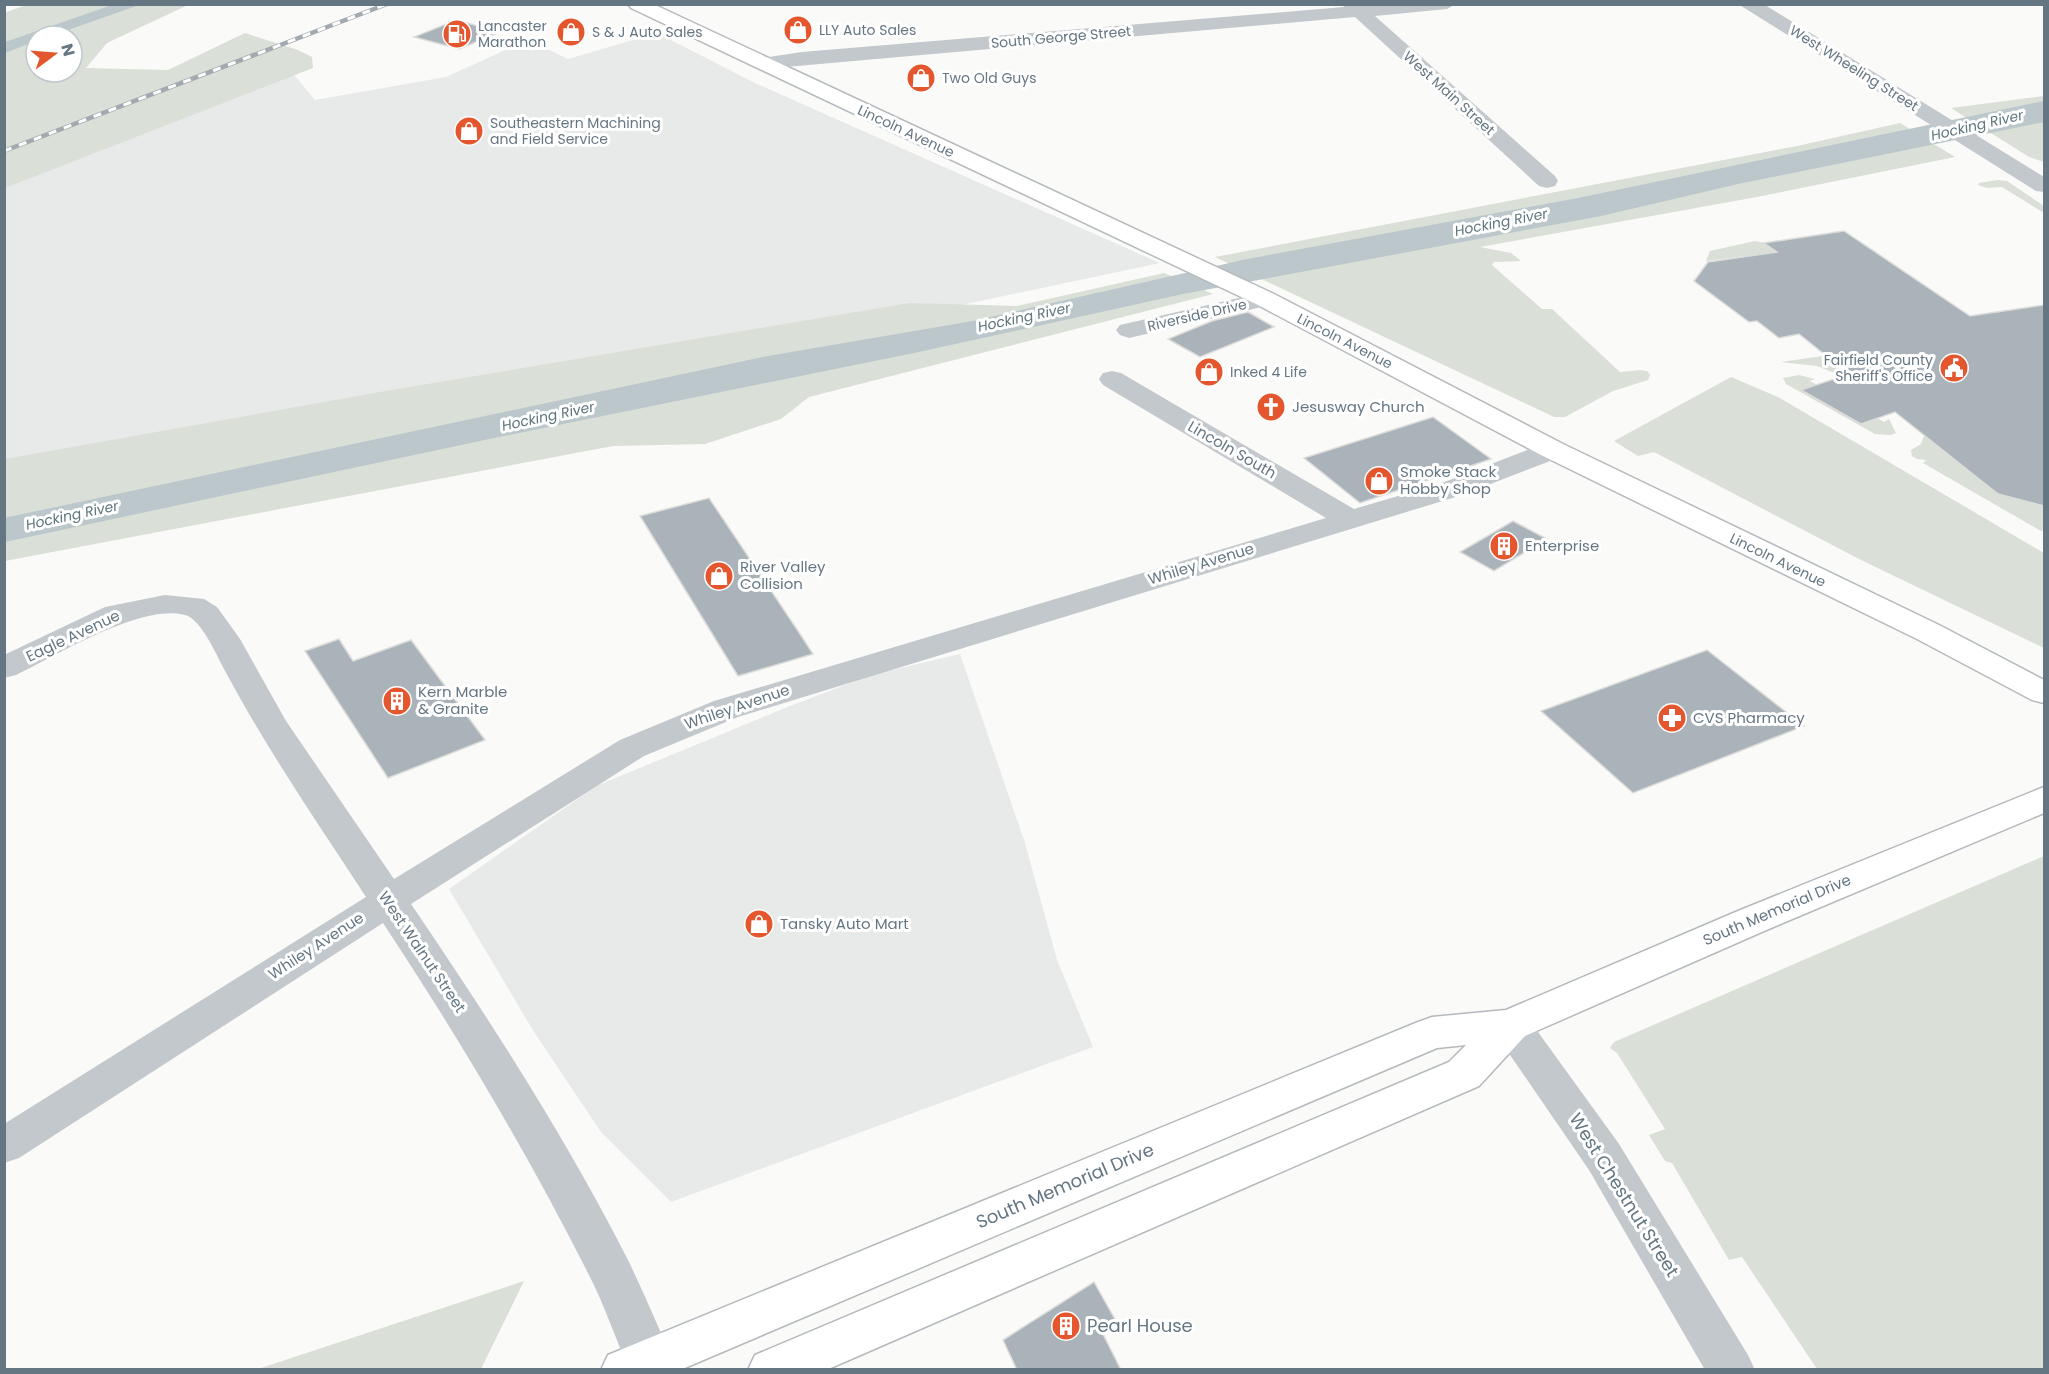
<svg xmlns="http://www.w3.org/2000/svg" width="2049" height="1374" font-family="Poppins,sans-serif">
<rect width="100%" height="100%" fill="#fafaf8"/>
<g fill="#e8e9e9">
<path d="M 657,33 L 755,83 L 1160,263 L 5,507 L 5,172 L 282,60 L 315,100 L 446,77 L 528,40 L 568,59 Z"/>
<path d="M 960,654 L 1025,843 L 1057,960 L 1093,1047 L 671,1202 L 601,1132 L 534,1032 L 449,889 L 596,786 L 785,708 L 871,675 Z"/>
</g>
<g fill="#dadfd7" fill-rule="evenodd">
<path d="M 29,4 L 188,5 L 107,43 L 86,68 L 168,70 L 245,33 L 298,50 L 312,57 L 313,68 L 5,188 L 4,13 ZM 36,36 L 72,36 L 72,72 L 36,72 Z"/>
<path d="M 2044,96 L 2044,162 L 2029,157 L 1951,108 Z"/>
<path d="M 1900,123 L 1955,157 L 1757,197 L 1480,247 L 1511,253 L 1521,261 L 1494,262 L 1492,265 L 1542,309 L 1552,309 L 1620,372 L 1640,370 L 1647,371 L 1650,375 L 1648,380 L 1613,391 L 1565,417 L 1554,417 L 1215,257 L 1797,146 Z"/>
<path d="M 1998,180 L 2007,181 L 2044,206 L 2044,213 L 2002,187 L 1987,188 L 1978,185 L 1979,183 Z"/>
<path d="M 1755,241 L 1764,243 L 1777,252 L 1706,261 L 1710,251 Z"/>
<path d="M 1164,273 L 1213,294 L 809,397 L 781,419 L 705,444 L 613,446 L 5,561 L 5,459 L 380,392 L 910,303 L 1017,306 Z"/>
<path d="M 1843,353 L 1846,372 L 1849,374 L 1842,376 L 1817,366 L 1781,362 Z"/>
<path d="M 1799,375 L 1815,379 L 1810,381 L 1884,422 L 1889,419 L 1896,433 L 1891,435 L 1875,434 L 1786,384 L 1783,378 Z"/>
<path d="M 1731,377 L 1778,397 L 2044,553 L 2044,648 L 1861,560 L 1654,452 L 1638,456 L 1614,441 Z"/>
<path d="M 1925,433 L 1935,444 L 1998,494 L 2044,506 L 2044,530 L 2041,531 L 1923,463 L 1926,460 L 1917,459 L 1912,456 L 1911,450 L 1921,444 Z"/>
<path d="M 2044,856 L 2044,1369 L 1817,1369 L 1742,1257 L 1729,1260 L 1672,1163 L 1665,1161 L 1649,1135 L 1665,1129 L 1617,1053 L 1610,1048 L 1614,1042 Z"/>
<path d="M 524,1281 L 481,1369 L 258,1369 Z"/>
</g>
<g fill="#bbc7cb">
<path d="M 112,5 L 139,5 L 51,36 L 36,36 L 36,41 L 5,53 L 5,42 Z"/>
<path d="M 2044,101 L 2044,122 L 1738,184 L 1601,216 L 1183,294 L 914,353 L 494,438 L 5,542 L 4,518 L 768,356 L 973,321 L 1247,259 L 1578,198 Z"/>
</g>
<g fill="#aab3b9" stroke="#dcdcda" stroke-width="1.5">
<path d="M 456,20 L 500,32 L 459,49 L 414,37 Z"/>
<path d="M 1844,231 L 1970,316 L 2044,305 L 2044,506 L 1998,494 L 1895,412 L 1861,424 L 1801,390 L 1849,374 L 1799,334 L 1779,338 L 1757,321 L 1749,322 L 1694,281 L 1708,262 L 1777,252 L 1764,243 Z"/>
<path d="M 1248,312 L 1274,327 L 1200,357 L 1168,339 L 1212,321 Z"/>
<path d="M 1433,417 L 1491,459 L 1360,503 L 1304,458 Z"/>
<path d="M 709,498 L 802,637 L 813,654 L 738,676 L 640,516 Z"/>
<path d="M 1513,521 L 1547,539 L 1494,571 L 1460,552 Z"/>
<path d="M 339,639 L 353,661 L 411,640 L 485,740 L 388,778 L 305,651 Z"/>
<path d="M 1707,650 L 1804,726 L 1633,793 L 1541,711 Z"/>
<path d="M 1094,1282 L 1117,1323 L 1101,1330 L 1121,1370 L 1017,1370 L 1003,1340 Z"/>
</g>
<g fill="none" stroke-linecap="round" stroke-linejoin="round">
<g stroke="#b5babe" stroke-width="3">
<path id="major" d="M 628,4 L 653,4 L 1274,294 L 1563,444 L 1939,625 L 2044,680 L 2044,703 L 2032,700 L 1917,639 L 1543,456 L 1256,304 L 631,8 Z"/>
</g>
<g stroke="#b4b9bd" stroke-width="3">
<path id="highway" d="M 2044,787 L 2044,813 L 1764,931 L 1525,1036 L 1479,1086 L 826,1370 L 748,1370 L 755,1355 L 1449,1062 L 1466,1045 L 1437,1048 L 680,1370 L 601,1370 L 608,1355 L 1418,1022 L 1432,1017 L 1506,1010 L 1738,911 Z"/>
</g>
<g fill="#c3c8cc" fill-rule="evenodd">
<path d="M 1342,4 L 1456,4 L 1447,9 L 1375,16 L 1555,176 L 1558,181 L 1555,186 L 1547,188 L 1539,186 L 1355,17 L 763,69 L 756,67 L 753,63 L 756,59 L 802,52 L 1344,7 Z"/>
<path d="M 1738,4 L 1765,5 L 2044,177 L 2044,192 L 2036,191 Z"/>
<path d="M 1265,292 L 1274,294 L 1277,299 L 1274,304 L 1129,338 L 1120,335 L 1116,330 L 1120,325 Z"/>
<path d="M 1112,371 L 1121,373 L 1354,509 L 1442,483 L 1543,444 L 1553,442 L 1563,444 L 1567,450 L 1563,456 L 1462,495 L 738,717 L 644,756 L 411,904 C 489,1019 565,1136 628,1260 C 644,1293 658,1327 673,1360 L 669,1370 L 629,1370 C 616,1339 605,1307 590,1277 C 528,1154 459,1038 383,923 L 19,1158 L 4,1163 L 4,1124 L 366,897 C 317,822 266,748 224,669 C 216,654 201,619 185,615 C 141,603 56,656 16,675 L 4,678 L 4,655 L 105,607 L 165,595 L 204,599 L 217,607 L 240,639 L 286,721 L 394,879 L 620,740 L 714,701 L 1326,518 L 1103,385 L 1099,379 L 1103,373 Z"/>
<path d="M 1511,1009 L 1525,1014 L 1619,1144 L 1748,1355 L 1755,1370 L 1705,1370 L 1589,1170 L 1497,1036 L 1491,1025 L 1497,1014 Z"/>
</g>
<use href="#major" fill="#fff" fill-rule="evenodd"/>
<use href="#highway" fill="#fff" fill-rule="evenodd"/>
<g stroke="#a2aab0" stroke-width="4.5">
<path id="rail" d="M 4,151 L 387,4"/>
</g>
<use href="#rail" stroke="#fff" stroke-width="3" stroke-dasharray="8" stroke-linecap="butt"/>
</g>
<defs>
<g id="shop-disc" transform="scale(1.5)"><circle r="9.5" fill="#e4572e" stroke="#fff"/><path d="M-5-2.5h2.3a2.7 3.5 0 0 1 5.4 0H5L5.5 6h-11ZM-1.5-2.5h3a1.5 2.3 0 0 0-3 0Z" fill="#fff"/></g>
<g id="fuel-disc" transform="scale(1.5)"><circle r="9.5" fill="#e4572e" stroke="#fff"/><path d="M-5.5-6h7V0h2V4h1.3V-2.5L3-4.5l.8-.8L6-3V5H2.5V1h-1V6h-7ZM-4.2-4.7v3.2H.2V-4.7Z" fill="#fff"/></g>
<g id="civic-disc" transform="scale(1.5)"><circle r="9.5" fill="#e4572e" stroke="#fff"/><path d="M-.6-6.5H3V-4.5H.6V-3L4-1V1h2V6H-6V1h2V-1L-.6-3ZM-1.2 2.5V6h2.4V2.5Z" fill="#fff"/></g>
<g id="church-disc" transform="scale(1.5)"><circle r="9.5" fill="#e4572e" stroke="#fff"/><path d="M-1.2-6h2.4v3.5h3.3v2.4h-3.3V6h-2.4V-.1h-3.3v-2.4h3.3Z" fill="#fff"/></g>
<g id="building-disc" transform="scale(1.5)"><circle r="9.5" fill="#e4572e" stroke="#fff"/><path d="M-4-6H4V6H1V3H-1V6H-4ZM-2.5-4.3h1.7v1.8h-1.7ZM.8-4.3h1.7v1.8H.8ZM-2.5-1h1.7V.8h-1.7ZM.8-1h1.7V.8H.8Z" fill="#fff"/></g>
<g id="pharmacy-disc" transform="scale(1.5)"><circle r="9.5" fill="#e4572e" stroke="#fff"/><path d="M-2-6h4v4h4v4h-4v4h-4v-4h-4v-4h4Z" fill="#fff"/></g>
</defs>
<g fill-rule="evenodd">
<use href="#shop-disc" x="798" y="30"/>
<use href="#shop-disc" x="571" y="32"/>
<use href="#fuel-disc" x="457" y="34"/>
<use href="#shop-disc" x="921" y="78"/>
<use href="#shop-disc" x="469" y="131"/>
<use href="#civic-disc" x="1954" y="368"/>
<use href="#shop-disc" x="1209" y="372"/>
<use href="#church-disc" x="1271" y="407"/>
<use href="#shop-disc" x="1379" y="481"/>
<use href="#building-disc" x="1504" y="546"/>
<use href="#shop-disc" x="719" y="576"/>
<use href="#building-disc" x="397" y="701"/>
<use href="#pharmacy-disc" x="1672" y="718"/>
<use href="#shop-disc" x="759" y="924"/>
<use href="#building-disc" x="1066" y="1326"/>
</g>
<g text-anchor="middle" stroke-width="6" stroke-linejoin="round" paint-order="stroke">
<g font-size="14" fill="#657683" stroke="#fff" text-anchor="start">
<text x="478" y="31">Lancaster<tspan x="478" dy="16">Marathon</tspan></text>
<text x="819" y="35">LLY Auto Sales</text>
<text x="592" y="37">S &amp; J Auto Sales</text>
<text x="942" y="83">Two Old Guys</text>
<text x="490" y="128">Southeastern Machining<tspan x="490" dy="16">and Field Service</tspan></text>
<text x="1933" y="365" text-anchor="end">Fairfield County<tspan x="1933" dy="16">Sheriff's Office</tspan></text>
<text x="1230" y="377">Inked 4 Life</text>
</g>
<g font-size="14" fill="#657683" stroke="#fff">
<text transform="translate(1061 37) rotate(-5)" y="5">South George Street</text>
<text transform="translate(1854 68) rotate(32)" y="5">West Wheeling Street</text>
<text transform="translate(1449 93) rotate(42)" y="5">West Main Street</text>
<text transform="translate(906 131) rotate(25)" y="5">Lincoln Avenue</text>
<text transform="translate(1197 315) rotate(-13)" y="5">Riverside Drive</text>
<text transform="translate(1345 341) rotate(27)" y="5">Lincoln Avenue</text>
<text transform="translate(1778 560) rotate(26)" y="5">Lincoln Avenue</text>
</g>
<g font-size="14" font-style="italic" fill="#60757c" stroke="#fff">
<text transform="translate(1977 125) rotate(-13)" y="5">Hocking River</text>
<text transform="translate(1501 222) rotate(-11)" y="5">Hocking River</text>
<text transform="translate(1024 317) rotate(-12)" y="5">Hocking River</text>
<text transform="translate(548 416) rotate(-12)" y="5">Hocking River</text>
<text transform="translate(72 515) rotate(-12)" y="5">Hocking River</text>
</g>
<g font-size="15" fill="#657683" stroke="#fff" text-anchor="start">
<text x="1292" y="412">Jesusway Church</text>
<text x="1400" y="477">Smoke Stack<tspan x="1400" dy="17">Hobby Shop</tspan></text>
<text x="1525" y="551">Enterprise</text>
<text x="740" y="572">River Valley<tspan x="740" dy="17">Collision</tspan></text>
<text x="418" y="697">Kern Marble<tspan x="418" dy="17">&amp; Granite</tspan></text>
<text x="1693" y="723">CVS Pharmacy</text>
<text x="780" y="929">Tansky Auto Mart</text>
</g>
<g font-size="15" fill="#657683" stroke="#fff">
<text transform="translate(1232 450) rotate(30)" y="5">Lincoln South</text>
<text transform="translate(1201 564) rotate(-17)" y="5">Whiley Avenue</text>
<text transform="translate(73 636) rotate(-25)" y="5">Eagle Avenue</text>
<text transform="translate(737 707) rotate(-19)" y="5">Whiley Avenue</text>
<text transform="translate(1777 910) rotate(-23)" y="5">South Memorial Drive</text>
<text transform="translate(316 946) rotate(-33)" y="5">Whiley Avenue</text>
<text transform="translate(422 952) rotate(56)" y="5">West Walnut Street</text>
</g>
<g font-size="18" fill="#657683" stroke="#fff">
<text transform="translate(1065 1186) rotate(-23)" y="6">South Memorial Drive</text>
<text transform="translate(1624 1195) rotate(58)" y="6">West Chestnut Street</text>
</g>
<g font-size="18" fill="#657683" stroke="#fff" text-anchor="start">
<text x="1087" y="1332">Pearl House</text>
</g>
</g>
<rect width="2049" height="1374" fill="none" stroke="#657683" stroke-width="12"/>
<g transform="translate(54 54) rotate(74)"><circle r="28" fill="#ffffff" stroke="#c1c8cd" stroke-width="1.5"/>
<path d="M0-4.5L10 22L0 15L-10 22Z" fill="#e4572e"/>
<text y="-9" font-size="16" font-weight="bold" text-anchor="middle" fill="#657683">N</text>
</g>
</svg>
